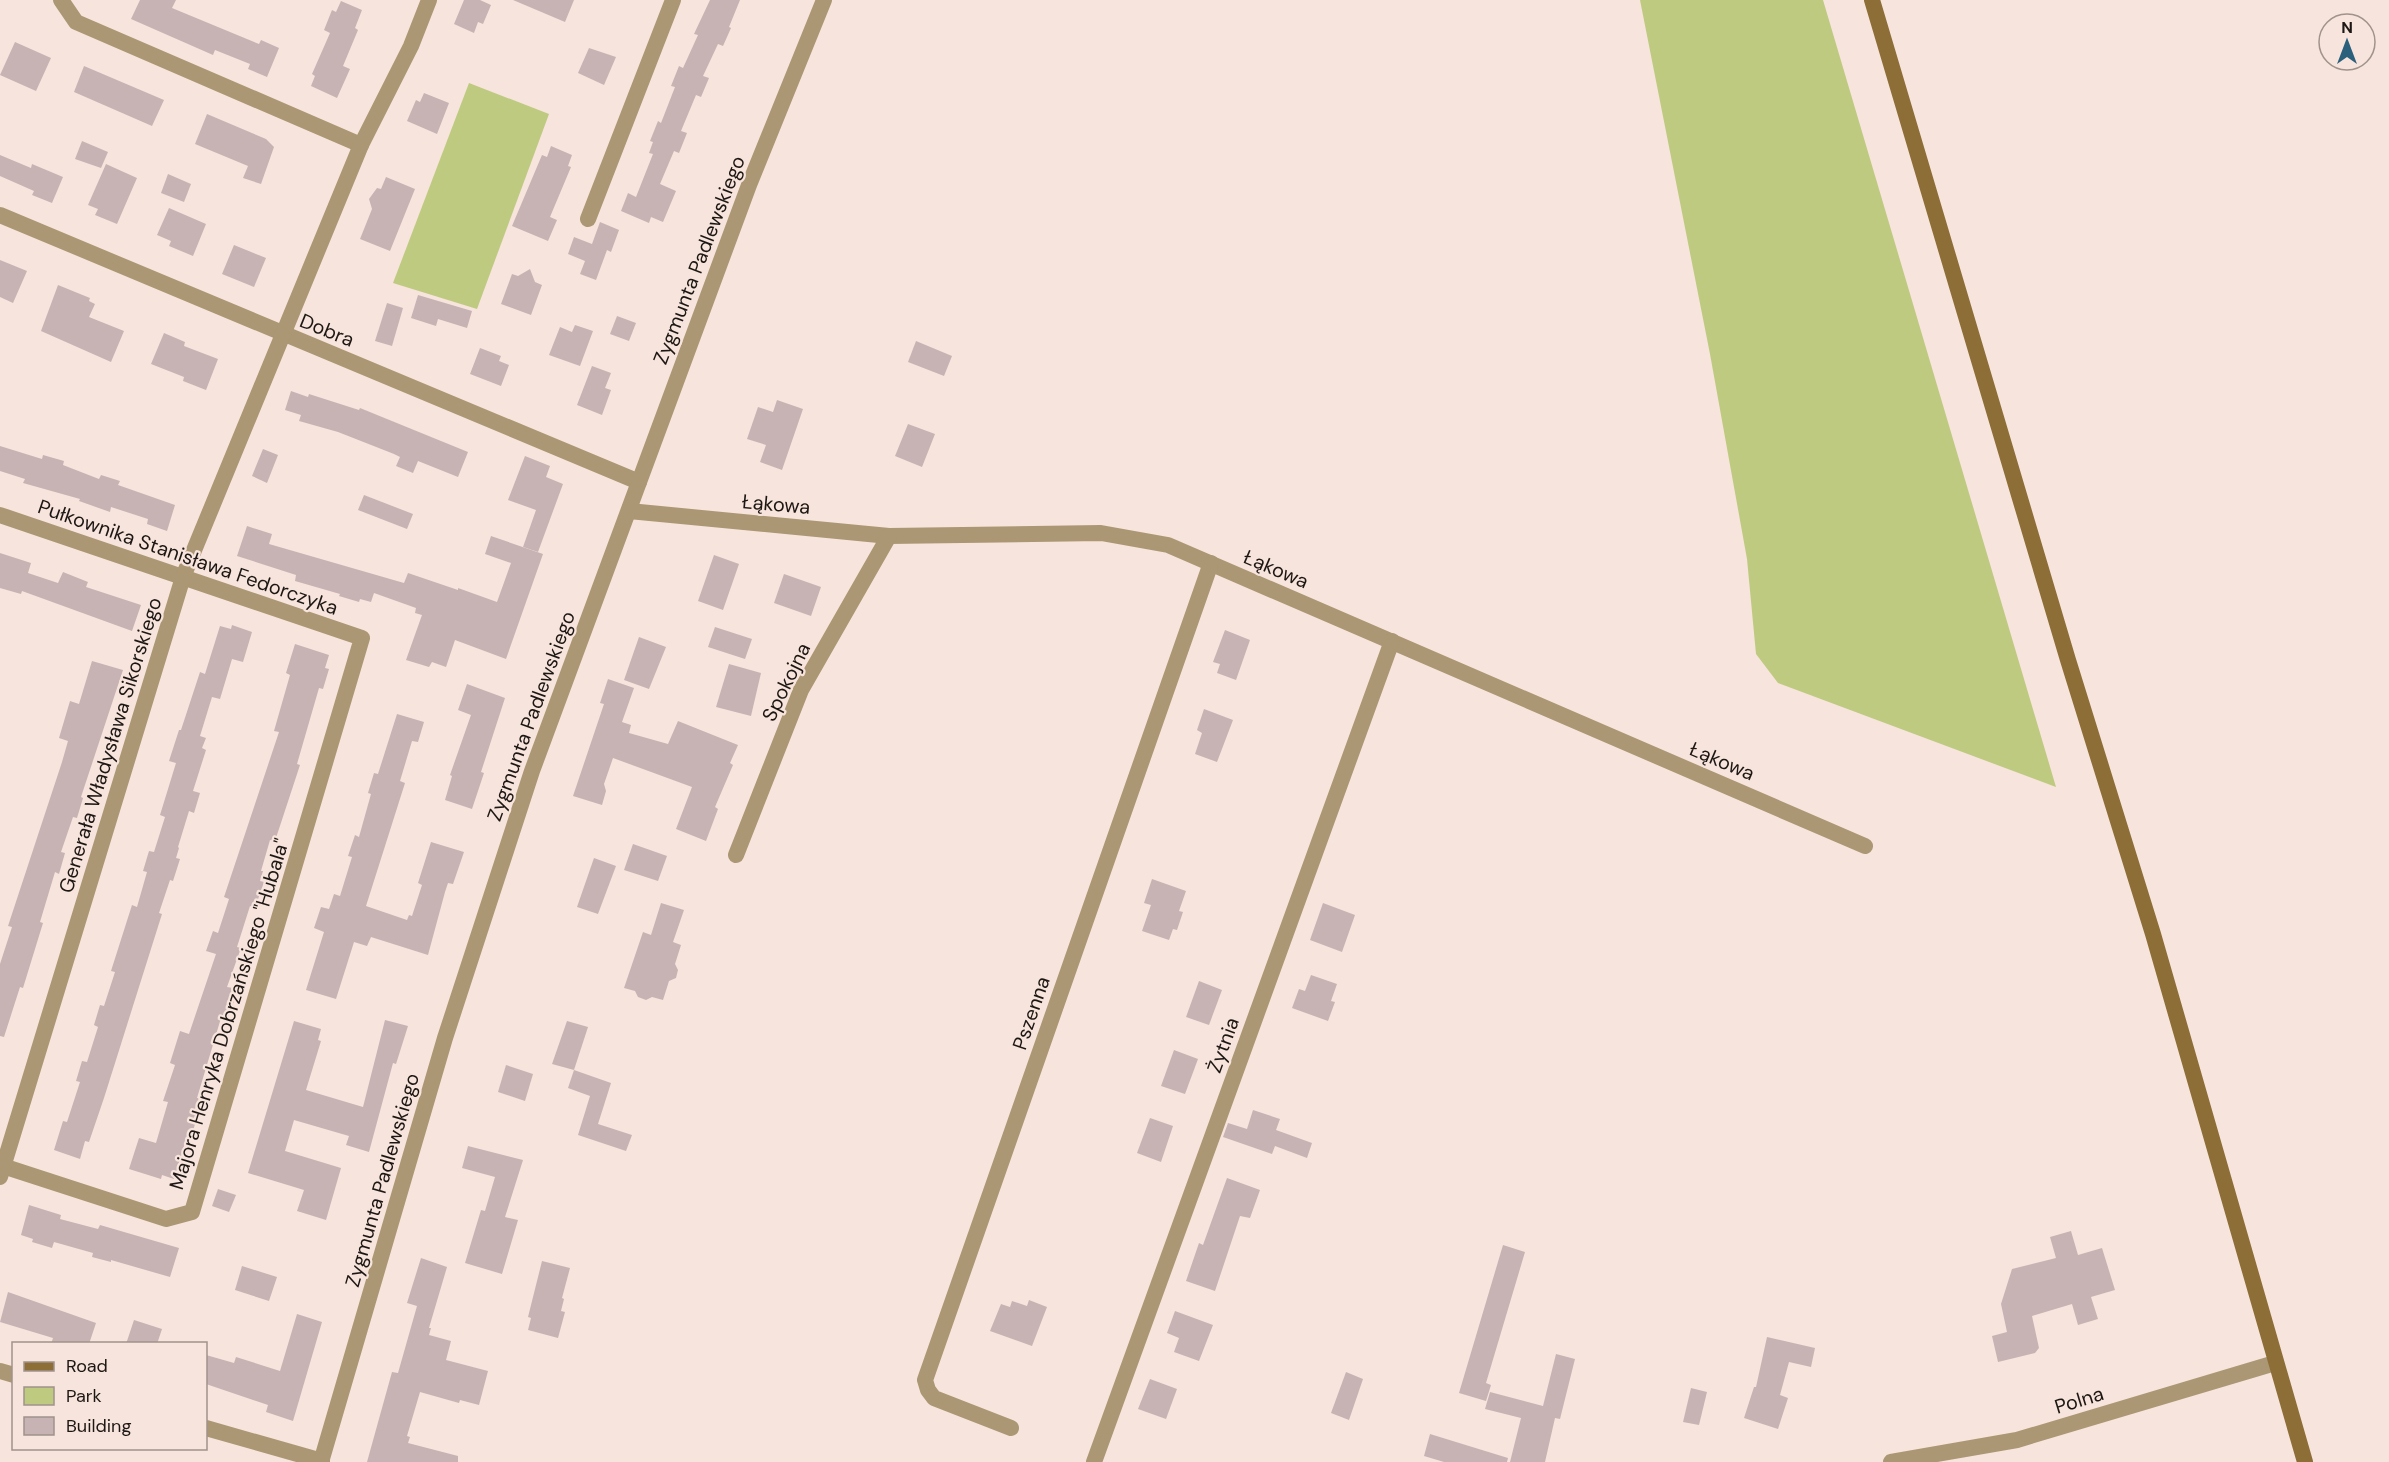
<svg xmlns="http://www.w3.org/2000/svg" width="2389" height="1462" font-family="'DM Sans',sans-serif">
<rect width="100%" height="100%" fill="#f7e4dc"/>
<g fill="#beca80">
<path d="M 1640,0 L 1823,0 L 2056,787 L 1778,683 L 1756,654 L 1747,559 L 1710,354 Z"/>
<path d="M 469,83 L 549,114 L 477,309 L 393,283 Z"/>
</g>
<g fill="#c7b3b4">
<path d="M 140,0 L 176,0 L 172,8 L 259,44 L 261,40 L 279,48 L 267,77 L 248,69 L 250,64 L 215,50 L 213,55 L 131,19 Z"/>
<path d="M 464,0 L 480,0 L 491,5 L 483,24 L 478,22 L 474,33 L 454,24 Z"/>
<path d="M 513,0 L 574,0 L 565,22 Z"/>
<path d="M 710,0 L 740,0 L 729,27 L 731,28 L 723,46 L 718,44 L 703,76 L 709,78 L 701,97 L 696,95 L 681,131 L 687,133 L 679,153 L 674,151 L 660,184 L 676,191 L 663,222 L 651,217 L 649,223 L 621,211 L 628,193 L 636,197 L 653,154 L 649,153 L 653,142 L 650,141 L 658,121 L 661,123 L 675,87 L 671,86 L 679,66 L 683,68 L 698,35 L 694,34 Z"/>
<path d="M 341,1 L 362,10 L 355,28 L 358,30 L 343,66 L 350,69 L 337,98 L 311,86 L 315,76 L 312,74 L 330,33 L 324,30 L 332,10 L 336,12 Z"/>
<path d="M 15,42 L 51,58 L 36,91 L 0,75 Z"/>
<path d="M 589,48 L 616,57 L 604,85 L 578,73 Z"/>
<path d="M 84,66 L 164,100 L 152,126 L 74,92 Z"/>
<path d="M 424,93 L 449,103 L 437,134 L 407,121 L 416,100 L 420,102 Z"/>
<path d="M 207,114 L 266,139 L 274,147 L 261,184 L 243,178 L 248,166 L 195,144 Z"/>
<path d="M 82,141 L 108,152 L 101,168 L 75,159 Z"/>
<path d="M 551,146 L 572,155 L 568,166 L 571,167 L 550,217 L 557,220 L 548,241 L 512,226 L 542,155 L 547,157 Z"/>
<path d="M 0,155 L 31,168 L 32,164 L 63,177 L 52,203 L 32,195 L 34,191 L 0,176 Z"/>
<path d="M 106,164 L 137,178 L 117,224 L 95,215 L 98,209 L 88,205 Z"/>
<path d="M 168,174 L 191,184 L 184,202 L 161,193 Z"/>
<path d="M 386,177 L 415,189 L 390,251 L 360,239 L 372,209 L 369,199 L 377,188 L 381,189 Z"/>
<path d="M 169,208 L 206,224 L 193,256 L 169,246 L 171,241 L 157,235 Z"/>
<path d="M 600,222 L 619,230 L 611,252 L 607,250 L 596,280 L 580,274 L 585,261 L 568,254 L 574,237 L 592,244 Z"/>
<path d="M 234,245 L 266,258 L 254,287 L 222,274 Z"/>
<path d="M 0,260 L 27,271 L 13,303 L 0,297 Z"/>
<path d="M 530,269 L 535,282 L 542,285 L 531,315 L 501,304 L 512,274 L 518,276 Z"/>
<path d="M 58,285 L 90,298 L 89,301 L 95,304 L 89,317 L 124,331 L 111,362 L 41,331 Z"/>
<path d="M 418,295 L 472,311 L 467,328 L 438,319 L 436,326 L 411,318 Z"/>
<path d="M 387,303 L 403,308 L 392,346 L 375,341 Z"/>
<path d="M 617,316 L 636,323 L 629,341 L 610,334 Z"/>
<path d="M 575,325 L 593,331 L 580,366 L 549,355 L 560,327 L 572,332 Z"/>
<path d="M 164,333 L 185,342 L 184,346 L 218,359 L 206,390 L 183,381 L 184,377 L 151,364 Z"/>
<path d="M 916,341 L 952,356 L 944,376 L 908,362 Z"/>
<path d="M 480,348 L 501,356 L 499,361 L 509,365 L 501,386 L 470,374 Z"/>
<path d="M 592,366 L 611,373 L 605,388 L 611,390 L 602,415 L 577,405 Z"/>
<path d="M 291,391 L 308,397 L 309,394 L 359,410 L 360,408 L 468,452 L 458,477 L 418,461 L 413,473 L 396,466 L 400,457 L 394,454 L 338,432 L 299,421 L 301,415 L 285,410 Z"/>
<path d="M 777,400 L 803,409 L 782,470 L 760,462 L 766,445 L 747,439 L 758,407 L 773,412 Z"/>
<path d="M 908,424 L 935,434 L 922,467 L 895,456 Z"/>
<path d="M 0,446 L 42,459 L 43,455 L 64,461 L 63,465 L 99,479 L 101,475 L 120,481 L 118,485 L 175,505 L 167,531 L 147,524 L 148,519 L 111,507 L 110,512 L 79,501 L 80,499 L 23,483 L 25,479 L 0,471 Z"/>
<path d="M 263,449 L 278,455 L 267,483 L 252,476 Z"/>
<path d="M 525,456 L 550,466 L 546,477 L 563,484 L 538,552 L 523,547 L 536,510 L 508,500 Z"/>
<path d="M 364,495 L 413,514 L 407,529 L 358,510 Z"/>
<path d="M 247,526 L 272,534 L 269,544 L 404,583 L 408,573 L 458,590 L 458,588 L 497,602 L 511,563 L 485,554 L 491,536 L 543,554 L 506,659 L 455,640 L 446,667 L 432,662 L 429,667 L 406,660 L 422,615 L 415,613 L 416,608 L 374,593 L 371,602 L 360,599 L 359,602 L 339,596 L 340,594 L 295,581 L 296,575 L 237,556 Z"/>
<path d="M 0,553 L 31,563 L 28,573 L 58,583 L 63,572 L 88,582 L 86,587 L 141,605 L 132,631 L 22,591 L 21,594 L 0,588 Z"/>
<path d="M 714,555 L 739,564 L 723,610 L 698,601 Z"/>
<path d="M 784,574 L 821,587 L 811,616 L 774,603 Z"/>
<path d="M 232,625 L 252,632 L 243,662 L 232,659 L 220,699 L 212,697 L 200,736 L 206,738 L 202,748 L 206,750 L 193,791 L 200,793 L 194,813 L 189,811 L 178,847 L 179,848 L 176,858 L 180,859 L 173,881 L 170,880 L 159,913 L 162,914 L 104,1098 L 89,1142 L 85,1141 L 80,1159 L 54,1150 L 63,1121 L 67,1122 L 80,1082 L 76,1081 L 82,1061 L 87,1062 L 98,1027 L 94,1025 L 100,1005 L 104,1006 L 115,972 L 111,971 L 132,905 L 137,907 L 147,872 L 143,871 L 149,851 L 154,852 L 165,817 L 160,815 L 176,763 L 169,761 L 179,730 L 181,730 L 200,672 L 205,674 L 220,626 L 231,629 Z"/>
<path d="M 715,627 L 752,639 L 745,659 L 708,647 Z"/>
<path d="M 1225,630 L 1250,640 L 1236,680 L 1217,673 L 1220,664 L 1213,662 Z"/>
<path d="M 639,637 L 666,647 L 649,689 L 624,680 Z"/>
<path d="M 295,644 L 329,655 L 325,668 L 329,669 L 323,689 L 319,688 L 297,764 L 300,765 L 275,841 L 270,840 L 261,871 L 263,871 L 260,881 L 264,882 L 255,908 L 250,906 L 237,947 L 241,948 L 227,987 L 233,988 L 229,999 L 234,1001 L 227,1021 L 221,1018 L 197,1098 L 199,1098 L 195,1109 L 199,1110 L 193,1131 L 189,1130 L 174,1179 L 162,1175 L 161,1179 L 129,1169 L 139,1138 L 156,1143 L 168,1102 L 163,1101 L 175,1065 L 170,1063 L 180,1031 L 189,1034 L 216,954 L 206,951 L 213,931 L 218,933 L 229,899 L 224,897 L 279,732 L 274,731 L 290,675 L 286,673 Z"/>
<path d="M 92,661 L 123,670 L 81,797 L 83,798 L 77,818 L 73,817 L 61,852 L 65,853 L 59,874 L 55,872 L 40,922 L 43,923 L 23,988 L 20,987 L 4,1037 L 0,1036 L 0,964 L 12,927 L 8,926 L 62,762 L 68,741 L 59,738 L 70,701 L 79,704 Z"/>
<path d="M 729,664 L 761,673 L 751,716 L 716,707 Z"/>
<path d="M 608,679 L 634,688 L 622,722 L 631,725 L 629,733 L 668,744 L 678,721 L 738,745 L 730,763 L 733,765 L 715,807 L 718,809 L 706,841 L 676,829 L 692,787 L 613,758 L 604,784 L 606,791 L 602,805 L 573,796 L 604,704 L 600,703 Z"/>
<path d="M 467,684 L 505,698 L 481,772 L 484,773 L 472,809 L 445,800 L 452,776 L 450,775 L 471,715 L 458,710 Z"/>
<path d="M 1204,709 L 1233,720 L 1217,762 L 1195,754 L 1202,733 L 1197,730 Z"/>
<path d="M 397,714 L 424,722 L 418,742 L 412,741 L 400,781 L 405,783 L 366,906 L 407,920 L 409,915 L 412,916 L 422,885 L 418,883 L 431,842 L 464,852 L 453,884 L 448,883 L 445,892 L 428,955 L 371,937 L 367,946 L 354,942 L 336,999 L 306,990 L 324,932 L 314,928 L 321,907 L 329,909 L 334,894 L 340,896 L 352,857 L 348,856 L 355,835 L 359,837 L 371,794 L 368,793 L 374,773 L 378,774 Z"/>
<path d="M 633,844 L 667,856 L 658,881 L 624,870 Z"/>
<path d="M 594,858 L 616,866 L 598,914 L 577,907 Z"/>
<path d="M 1152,879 L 1186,891 L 1179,911 L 1183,912 L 1177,930 L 1173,929 L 1169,940 L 1142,931 L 1151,905 L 1144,903 Z"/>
<path d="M 661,903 L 684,910 L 673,942 L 681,945 L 675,964 L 678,970 L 676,978 L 669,981 L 663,1000 L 652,997 L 646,1000 L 638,997 L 635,991 L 624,988 L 643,932 L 651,935 Z"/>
<path d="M 1323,903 L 1355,915 L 1342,952 L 1310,940 Z"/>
<path d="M 1311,975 L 1337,984 L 1331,1001 L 1335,1002 L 1328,1021 L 1292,1008 L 1299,989 L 1305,991 Z"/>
<path d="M 1199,981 L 1222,990 L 1209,1025 L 1186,1017 Z"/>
<path d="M 385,1020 L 408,1026 L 396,1064 L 393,1063 L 369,1152 L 346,1145 L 349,1136 L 294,1120 L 285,1151 L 341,1168 L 326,1220 L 297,1211 L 304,1190 L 248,1173 L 294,1021 L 321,1029 L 318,1040 L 321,1041 L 306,1090 L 363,1107 Z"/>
<path d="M 567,1021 L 588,1027 L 574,1070 L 552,1064 Z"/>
<path d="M 1174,1050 L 1198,1059 L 1185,1094 L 1161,1086 Z"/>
<path d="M 506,1065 L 533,1074 L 525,1101 L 498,1092 Z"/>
<path d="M 574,1070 L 611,1083 L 598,1124 L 632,1135 L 626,1151 L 578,1135 L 590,1096 L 568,1088 Z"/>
<path d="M 1253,1110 L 1280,1119 L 1276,1130 L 1312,1143 L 1307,1158 L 1275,1146 L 1272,1154 L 1223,1137 L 1228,1123 L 1247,1129 Z"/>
<path d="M 1150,1118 L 1173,1126 L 1161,1162 L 1137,1153 Z"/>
<path d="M 468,1146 L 523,1160 L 505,1217 L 518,1220 L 502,1274 L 465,1263 L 481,1210 L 485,1211 L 495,1177 L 462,1168 Z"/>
<path d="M 1227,1178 L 1260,1190 L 1250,1218 L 1240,1216 L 1215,1291 L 1186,1281 L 1199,1243 L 1203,1245 Z"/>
<path d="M 218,1189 L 236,1195 L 229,1212 L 212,1206 Z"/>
<path d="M 29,1205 L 61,1215 L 60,1219 L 98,1229 L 100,1225 L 179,1248 L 170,1277 L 111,1260 L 111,1262 L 92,1257 L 93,1253 L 54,1242 L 52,1248 L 32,1242 L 33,1239 L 21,1235 Z"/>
<path d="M 2071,1231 L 2078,1255 L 2102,1248 L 2115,1290 L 2091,1297 L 2098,1319 L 2078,1325 L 2072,1304 L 2032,1316 L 2039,1348 L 2035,1353 L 1998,1362 L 1992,1336 L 2007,1332 L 2001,1304 L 2012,1269 L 2056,1258 L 2050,1237 Z"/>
<path d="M 1503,1245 L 1525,1252 L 1486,1383 L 1491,1385 L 1486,1401 L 1459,1393 Z"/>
<path d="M 421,1258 L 447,1267 L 429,1328 L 431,1328 L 429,1335 L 451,1341 L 446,1360 L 488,1371 L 479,1405 L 460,1400 L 459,1403 L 420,1392 L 407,1436 L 410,1437 L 408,1443 L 458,1456 L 458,1462 L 367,1462 L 392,1372 L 398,1373 L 417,1306 L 407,1303 Z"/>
<path d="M 542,1261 L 570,1268 L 562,1298 L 564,1299 L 561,1311 L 565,1312 L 558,1338 L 528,1330 L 531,1318 L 528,1317 Z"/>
<path d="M 242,1266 L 277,1277 L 269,1301 L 235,1290 Z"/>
<path d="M 8,1292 L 96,1323 L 89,1344 L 51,1344 L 53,1338 L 0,1322 Z"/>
<path d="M 1029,1300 L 1047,1307 L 1032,1346 L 990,1331 L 1001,1304 L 1010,1307 L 1012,1301 L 1027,1306 Z"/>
<path d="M 1175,1311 L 1213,1325 L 1199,1361 L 1174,1352 L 1179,1338 L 1167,1333 Z"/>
<path d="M 297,1314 L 322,1322 L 293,1421 L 266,1412 L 268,1405 L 206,1384 L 206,1355 L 234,1363 L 236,1357 L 280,1371 Z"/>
<path d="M 134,1320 L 162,1329 L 157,1344 L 126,1344 Z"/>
<path d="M 1767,1337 L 1815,1348 L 1811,1367 L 1789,1362 L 1780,1395 L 1788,1398 L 1778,1429 L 1744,1418 L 1754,1387 L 1756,1387 Z"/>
<path d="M 1556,1354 L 1575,1359 L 1560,1419 L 1555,1418 L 1545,1462 L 1510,1462 L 1521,1418 L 1485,1409 L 1490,1392 L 1543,1406 Z"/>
<path d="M 1346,1372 L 1363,1379 L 1349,1420 L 1331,1413 Z"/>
<path d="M 1150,1379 L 1177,1389 L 1166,1419 L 1138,1409 Z"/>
<path d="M 1691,1388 L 1707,1392 L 1699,1425 L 1683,1422 Z"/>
<path d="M 1430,1434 L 1508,1458 L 1507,1462 L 1444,1462 L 1424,1456 Z"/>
</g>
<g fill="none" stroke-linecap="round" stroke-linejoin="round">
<g stroke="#ab9773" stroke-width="16">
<path d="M 61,0 L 76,22 L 361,145"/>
<path d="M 0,215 L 639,482"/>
<path d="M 588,219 L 673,0"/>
<path d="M 629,511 L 889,536 L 1101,533 L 1168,545 L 1865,846"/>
<path d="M 0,515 L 362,638 L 192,1212 L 166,1219 L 0,1165"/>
<path d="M 736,855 L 801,690 L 889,536"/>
<path d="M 0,1177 L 183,577 L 361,145 L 411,46 L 429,0"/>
<path d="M 0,1371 L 14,1375"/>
<path d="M 206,1428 L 322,1461"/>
<path d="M 1011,1428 L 934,1398 L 928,1390 L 925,1380 L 1211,563"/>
<path d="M 1094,1462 L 1392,641"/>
<path d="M 1891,1462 L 2017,1440 L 2275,1363"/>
</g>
<path stroke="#ab9773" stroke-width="16" d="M 321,1462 L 445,1038 L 532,771 L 749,185 L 824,0"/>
<path stroke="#8c6e36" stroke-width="16" d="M 1872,0 L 2068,660 L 2153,934 L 2305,1462"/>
</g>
<g text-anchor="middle" stroke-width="4.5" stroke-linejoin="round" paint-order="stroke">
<g font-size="20" fill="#1d1714" stroke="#f7e4dc">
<text transform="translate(699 260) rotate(-69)" y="7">Zygmunta Padlewskiego</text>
<text transform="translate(327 330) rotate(22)" y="7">Dobra</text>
<text transform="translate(776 504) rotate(5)" y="7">Łąkowa</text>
<text transform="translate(188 557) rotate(19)" y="7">Pułkownika Stanisława Fedorczyka</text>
<text transform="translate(1276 569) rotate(23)" y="7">Łąkowa</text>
<text transform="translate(786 682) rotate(-64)" y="7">Spokojna</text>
<text transform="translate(531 716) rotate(-70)" y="7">Zygmunta Padlewskiego</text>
<text transform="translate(110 745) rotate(-73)" y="7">Generała Władysława Sikorskiego</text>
<text transform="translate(1722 761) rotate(23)" y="7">Łąkowa</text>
<text transform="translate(1031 1013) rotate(-71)" y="7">Pszenna</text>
<text transform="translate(229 1014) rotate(-73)" y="7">Majora Henryka Dobrzańskiego "Hubala"</text>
<text transform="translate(1223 1045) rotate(-70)" y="7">Żytnia</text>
<text transform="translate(382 1180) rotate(-74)" y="7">Zygmunta Padlewskiego</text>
<text transform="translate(2079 1400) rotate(-17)" y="7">Polna</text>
</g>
</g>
<rect x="12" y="1342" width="195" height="108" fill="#f7e4dc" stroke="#a0928c" stroke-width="1.5"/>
<rect x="24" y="1362" width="30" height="9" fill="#8c6e36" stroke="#a0928c" stroke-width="1.5"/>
<text x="66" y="1372" font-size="18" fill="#1d1714">Road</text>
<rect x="24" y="1387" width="30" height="18" fill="#beca80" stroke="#a0928c" stroke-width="1.5"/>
<text x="66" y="1402" font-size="18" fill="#1d1714">Park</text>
<rect x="24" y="1417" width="30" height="18" fill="#c7b3b4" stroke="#a0928c" stroke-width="1.5"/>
<text x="66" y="1432" font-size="18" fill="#1d1714">Building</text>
<g transform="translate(2347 42)"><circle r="28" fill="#f7e4dc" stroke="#a0928c" stroke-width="1.5"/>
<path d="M0-4.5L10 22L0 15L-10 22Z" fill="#2b607c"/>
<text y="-9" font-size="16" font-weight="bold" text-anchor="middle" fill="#1d1714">N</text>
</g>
</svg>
